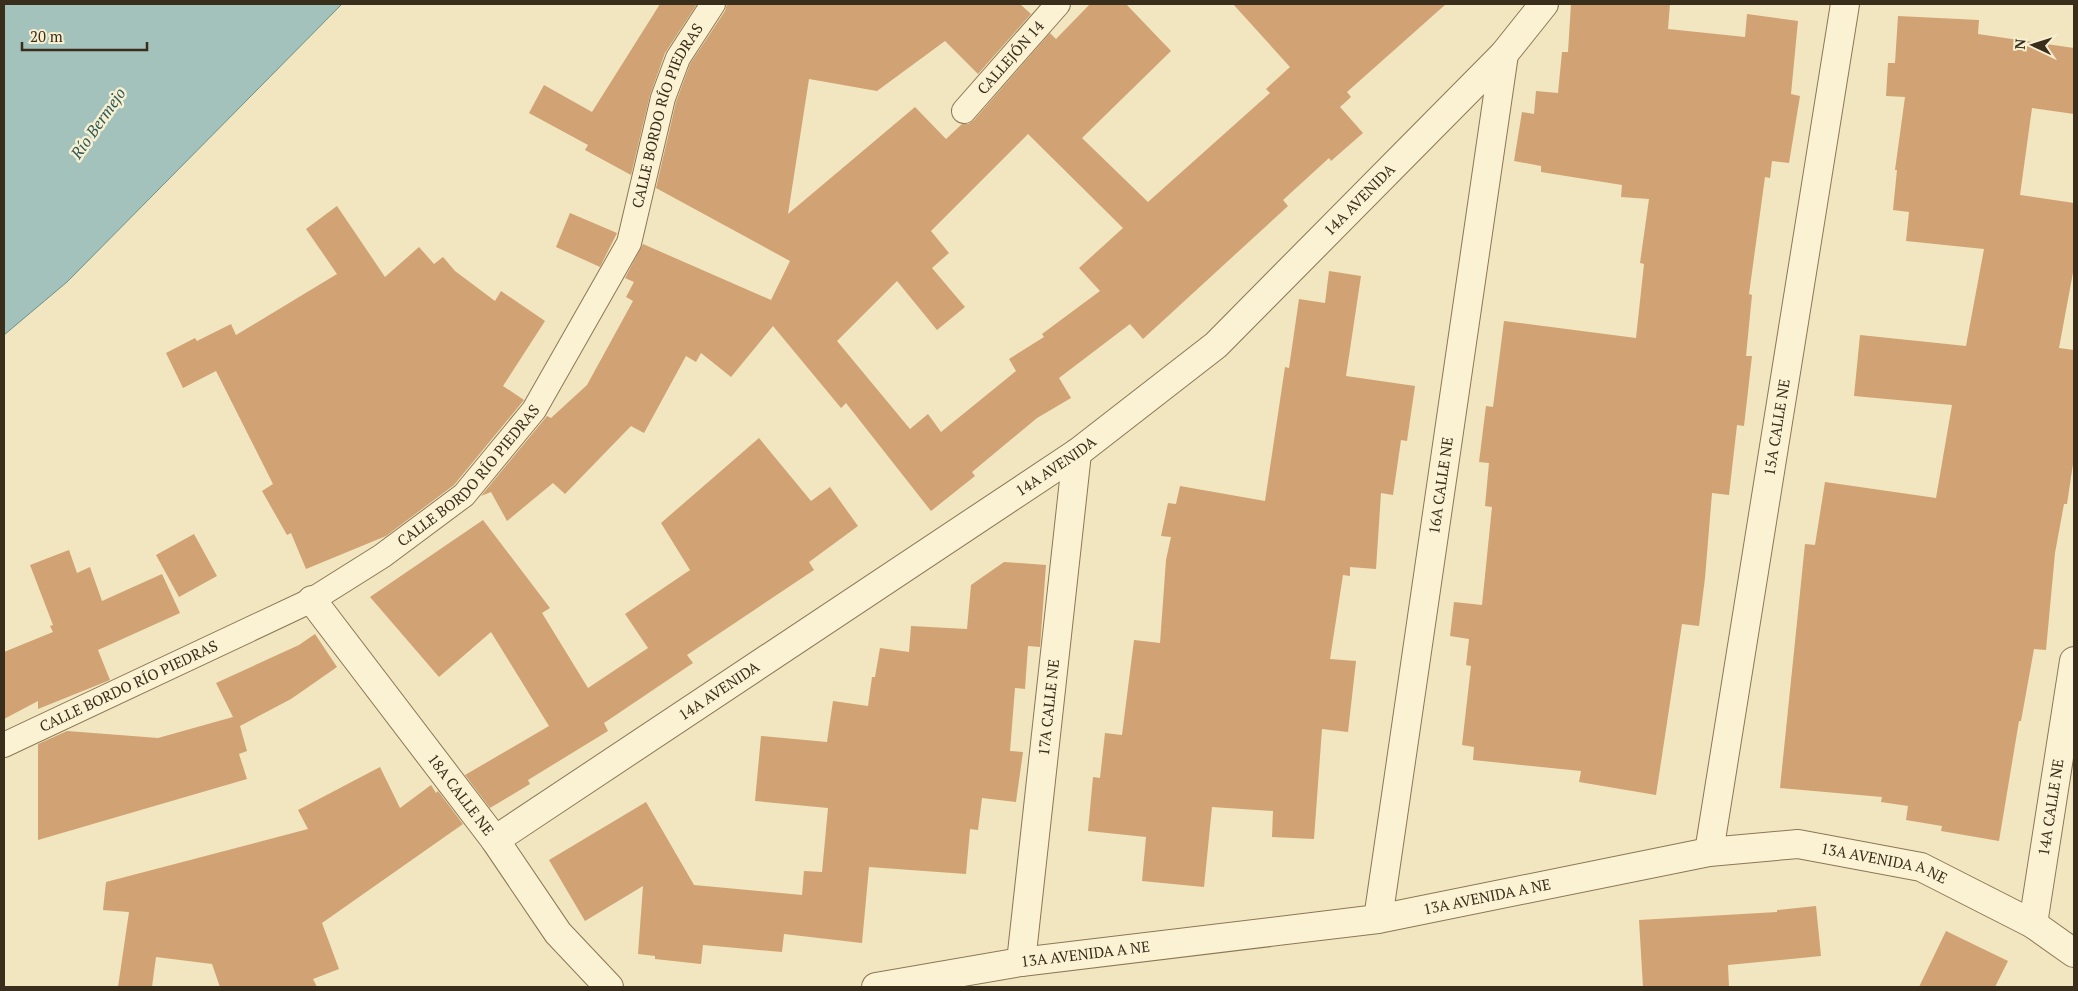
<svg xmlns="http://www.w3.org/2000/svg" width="2078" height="991" font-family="'PT Serif',serif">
<rect width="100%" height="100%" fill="#f1e6bf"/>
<path fill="#a3c2bc" stroke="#69918a" d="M 4,4 L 342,4 L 67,282 L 4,335 Z"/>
<g fill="#d1a273" fill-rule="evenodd">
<path d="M 660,4 L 697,4 L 665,53 L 650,95 L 631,175 L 585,150 L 588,145 L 529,113 L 544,85 L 592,112 Z"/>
<path d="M 727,4 L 1020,4 L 1031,14 L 978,74 L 945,41 L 877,91 L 809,79 L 788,214 L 915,107 L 946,139 L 962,124 L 968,124 L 974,120 L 1050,33 L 1056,39 L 1090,4 L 1126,4 L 1171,51 L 1082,138 L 1148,202 L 1270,93 L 1266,89 L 1290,67 L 1233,4 L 1446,4 L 1347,92 L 1351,97 L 1340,107 L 1363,133 L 1331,161 L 1329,158 L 1283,200 L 1288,206 L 1143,339 L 1130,324 L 1059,378 L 1071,398 L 1037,418 L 972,472 L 975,476 L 931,511 L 846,403 L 841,408 L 773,326 L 731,377 L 701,353 L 696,362 L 686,356 L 644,433 L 631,426 L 565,494 L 553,483 L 507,521 L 491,492 L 481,496 L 547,416 L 551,418 L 587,385 L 633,301 L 626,297 L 634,282 L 625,278 L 643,244 L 771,300 L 790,261 L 656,188 L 676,102 L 690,64 L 725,11 ZM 1028,134 L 1123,228 L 1079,268 L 1100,291 L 1042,334 L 1044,337 L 1009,359 L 1016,371 L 941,432 L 928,414 L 910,429 L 837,341 L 897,281 L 937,330 L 965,307 L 932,268 L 949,253 L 931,231 Z"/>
<path d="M 1571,4 L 1670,4 L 1668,29 L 1745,37 L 1747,14 L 1798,21 L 1791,94 L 1800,96 L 1789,163 L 1772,161 L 1770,178 L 1765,177 L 1749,294 L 1752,295 L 1746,356 L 1752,356 L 1744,426 L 1737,425 L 1729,495 L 1712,493 L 1705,578 L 1699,626 L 1682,624 L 1656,795 L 1579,782 L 1581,771 L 1473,760 L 1474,747 L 1462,745 L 1471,666 L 1466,665 L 1469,639 L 1450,636 L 1454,602 L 1482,605 L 1492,507 L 1485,506 L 1489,463 L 1479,462 L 1486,406 L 1493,407 L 1504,321 L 1636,338 L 1644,264 L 1640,263 L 1649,199 L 1621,197 L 1622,185 L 1541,172 L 1541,166 L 1514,161 L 1522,112 L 1534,114 L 1536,91 L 1558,93 L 1562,52 L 1568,52 Z"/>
<path d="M 1898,16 L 1979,20 L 1978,34 L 2074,48 L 2074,114 L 2032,108 L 2020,195 L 2074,203 L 2074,267 L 2059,348 L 2074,350 L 2074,457 L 2067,504 L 2064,504 L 2055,553 L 2046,650 L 2034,649 L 2021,721 L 2019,721 L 1999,841 L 1941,831 L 1942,826 L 1906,820 L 1908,806 L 1881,802 L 1882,797 L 1780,788 L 1805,544 L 1815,545 L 1825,482 L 1936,498 L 1952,405 L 1854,396 L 1860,335 L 1966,346 L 1984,249 L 1906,241 L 1909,212 L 1893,210 L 1897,170 L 1895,170 L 1905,97 L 1886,96 L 1888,63 L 1895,63 Z"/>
<path d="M 337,206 L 385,277 L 419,247 L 434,264 L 443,257 L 455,271 L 495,301 L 501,291 L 545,321 L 503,386 L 524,400 L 454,485 L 386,536 L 306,569 L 291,533 L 287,535 L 262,491 L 273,484 L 216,371 L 183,388 L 166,353 L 195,338 L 197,341 L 231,324 L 236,335 L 337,274 L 306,229 Z"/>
<path d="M 570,213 L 617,233 L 600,267 L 556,247 Z"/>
<path d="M 1329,271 L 1361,276 L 1346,376 L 1415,386 L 1407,441 L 1401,440 L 1393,495 L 1381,493 L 1376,569 L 1350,567 L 1350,576 L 1343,575 L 1330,659 L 1356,661 L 1348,732 L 1322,729 L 1314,839 L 1272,837 L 1273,811 L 1212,807 L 1204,887 L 1142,881 L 1146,837 L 1088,831 L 1093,777 L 1100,778 L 1105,733 L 1122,735 L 1134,640 L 1160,643 L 1166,560 L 1171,537 L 1161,536 L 1168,503 L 1176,504 L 1180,486 L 1265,501 L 1285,367 L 1289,368 L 1299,299 L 1325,303 Z"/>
<path d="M 759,438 L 811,501 L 830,487 L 858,526 L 809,562 L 814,570 L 687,655 L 693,663 L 604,723 L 608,731 L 528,780 L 530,784 L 490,808 L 465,775 L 549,726 L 491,632 L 439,677 L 370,597 L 483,520 L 550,608 L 542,613 L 588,688 L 648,648 L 625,614 L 690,570 L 661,523 Z"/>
<path d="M 194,534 L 217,576 L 179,597 L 156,555 Z"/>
<path d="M 69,550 L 77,573 L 90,567 L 102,601 L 162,574 L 180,613 L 98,650 L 110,680 L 38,709 L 38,701 L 4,719 L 4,652 L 53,632 L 50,626 L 53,625 L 30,565 Z"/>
<path d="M 1004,562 L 1046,565 L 1040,647 L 1028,646 L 1025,689 L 1015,688 L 1010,751 L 1023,752 L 1016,802 L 982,798 L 978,830 L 970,829 L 966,874 L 869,867 L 862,943 L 784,934 L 782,952 L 703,945 L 701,964 L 655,959 L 655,956 L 638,954 L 643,886 L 585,921 L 549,860 L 646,802 L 694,885 L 802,895 L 804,871 L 822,872 L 828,808 L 755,801 L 761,736 L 827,742 L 833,701 L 868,706 L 872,677 L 875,677 L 880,648 L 909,652 L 911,626 L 967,629 L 971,585 Z"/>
<path d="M 315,634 L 337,667 L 291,699 L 240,726 L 247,751 L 239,754 L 247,779 L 38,840 L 38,744 L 67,731 L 158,738 L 233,717 L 216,683 L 299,645 Z"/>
<path d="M 380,767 L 400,808 L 431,785 L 436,793 L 438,791 L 463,824 L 322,923 L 339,969 L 313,979 L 317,987 L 220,987 L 212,964 L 156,957 L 152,987 L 118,987 L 129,912 L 103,910 L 106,882 L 308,829 L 298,810 Z"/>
<path d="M 1816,906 L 1821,956 L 1728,965 L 1729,987 L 1643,987 L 1639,920 L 1777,912 L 1777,910 Z"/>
<path d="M 1946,931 L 2008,961 L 1995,987 L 1919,987 Z"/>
</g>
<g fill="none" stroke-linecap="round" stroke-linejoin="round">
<g stroke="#8b7756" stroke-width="26">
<g id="service">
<path id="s1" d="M 964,111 L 1058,4"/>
<path id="s2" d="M 4,745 L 312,600 L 382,556 L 464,495 L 534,410 L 629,243 L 663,98 L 678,58 L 713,4"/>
</g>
</g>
<g stroke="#8b7756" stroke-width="30">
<g id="minor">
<path id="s3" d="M 312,600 L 495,840 L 558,933 L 609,987"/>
<path id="s4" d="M 495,840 L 1077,453 L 1216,345 L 1504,54 L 1544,4"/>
<path id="s5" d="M 1709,852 L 1845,4"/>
<path id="s6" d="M 1378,919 L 1504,54"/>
<path id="s7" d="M 2033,924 L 2074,661"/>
<path id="s8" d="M 1021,962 L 1077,453"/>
<path id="s9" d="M 876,987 L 1021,962 L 1378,919 L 1709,852 L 1798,844 L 1921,867 L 2033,924 L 2074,953"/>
</g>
</g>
<use href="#service" stroke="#fbf2d3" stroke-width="24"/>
<use href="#minor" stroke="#fbf2d3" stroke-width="28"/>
</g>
<g text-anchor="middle" stroke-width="5" stroke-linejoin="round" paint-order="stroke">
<g font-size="15" fill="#392d1c" stroke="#f8efd0">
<text dy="5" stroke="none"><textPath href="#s1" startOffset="71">CALLEJÓN 14</textPath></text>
<text dy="5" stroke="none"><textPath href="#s2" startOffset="961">CALLE BORDO RÍO PIEDRAS</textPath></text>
<text dy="5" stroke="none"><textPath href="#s4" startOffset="1079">14A AVENIDA</textPath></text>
<text dy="5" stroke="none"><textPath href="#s5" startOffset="430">15A CALLE NE</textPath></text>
<text dy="5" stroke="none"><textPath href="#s4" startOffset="674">14A AVENIDA</textPath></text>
<text dy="5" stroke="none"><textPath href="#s2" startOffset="542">CALLE BORDO RÍO PIEDRAS</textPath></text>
<text dy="5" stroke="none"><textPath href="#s6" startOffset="438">16A CALLE NE</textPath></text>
<text dy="5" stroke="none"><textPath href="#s2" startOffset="138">CALLE BORDO RÍO PIEDRAS</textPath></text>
<text dy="5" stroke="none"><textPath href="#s4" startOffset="269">14A AVENIDA</textPath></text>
<text dy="5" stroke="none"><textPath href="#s8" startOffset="256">17A CALLE NE</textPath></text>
<text dy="5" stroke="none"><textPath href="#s3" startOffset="245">18A CALLE NE</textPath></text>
<text dy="5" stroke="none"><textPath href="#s7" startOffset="118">14A CALLE NE</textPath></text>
<text dy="5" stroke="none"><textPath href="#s9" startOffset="1022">13A AVENIDA A NE</textPath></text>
<text dy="5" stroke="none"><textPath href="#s9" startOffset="618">13A AVENIDA A NE</textPath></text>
<text dy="5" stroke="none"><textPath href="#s9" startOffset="212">13A AVENIDA A NE</textPath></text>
</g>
<g font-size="16" font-style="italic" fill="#2a595a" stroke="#f8efd0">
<text transform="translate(98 123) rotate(-55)" y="6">Río Bermejo</text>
</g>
</g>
<rect width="2078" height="991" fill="none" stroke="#392d1c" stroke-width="10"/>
<g transform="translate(2033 45) rotate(274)" stroke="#f8efd0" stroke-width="4" paint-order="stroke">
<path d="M0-4L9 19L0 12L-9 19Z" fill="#392d1c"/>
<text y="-8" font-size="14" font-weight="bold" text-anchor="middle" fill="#392d1c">N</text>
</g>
<path d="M22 42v8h125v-8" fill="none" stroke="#392d1c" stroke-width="2.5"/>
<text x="30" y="42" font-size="15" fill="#392d1c" stroke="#f8efd0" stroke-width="4" paint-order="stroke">20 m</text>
</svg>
